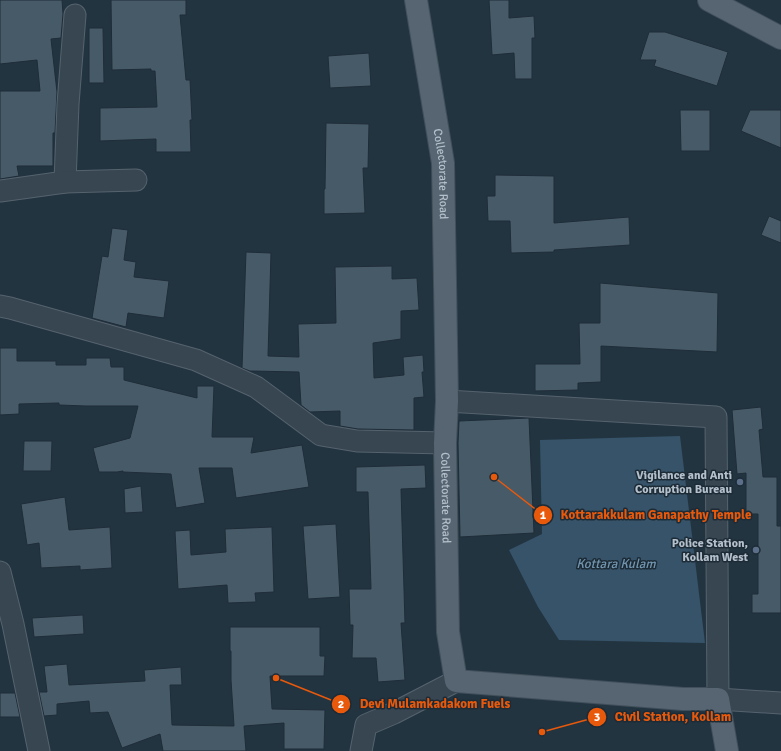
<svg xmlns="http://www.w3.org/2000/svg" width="781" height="751" font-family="Signika,sans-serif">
<rect width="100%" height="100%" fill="#233441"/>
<path fill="#365369" d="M 680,436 L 705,643 L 559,640 L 538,607 L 509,550 L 542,534 L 540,440 Z"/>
<g fill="#475a67" stroke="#1f2d38">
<path d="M 0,0 L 62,0 L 63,14 L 61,38 L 51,39 L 57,92 L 55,133 L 53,133 L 53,166 L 17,166 L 19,176 L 0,179 L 0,91 L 40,91 L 37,60 L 0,64 Z"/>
<path d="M 111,0 L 186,0 L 186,15 L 180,15 L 186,80 L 190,80 L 192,120 L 190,120 L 191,152 L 156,152 L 156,139 L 100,141 L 100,108 L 157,107 L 155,71 L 151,71 L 151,69 L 112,70 Z"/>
<path d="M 489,0 L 509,0 L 509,18 L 534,16 L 535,38 L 532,38 L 532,79 L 515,79 L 514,53 L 492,55 Z"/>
<path d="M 89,28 L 103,28 L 104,83 L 89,83 Z"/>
<path d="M 649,32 L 665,32 L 728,52 L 717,86 L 654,66 L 656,60 L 640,60 Z"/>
<path d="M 369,53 L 371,86 L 330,88 L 328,56 Z"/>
<path d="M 680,110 L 710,110 L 710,151 L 681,151 Z"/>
<path d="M 750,110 L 781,110 L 781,148 L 741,131 Z"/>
<path d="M 326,123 L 369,124 L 368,168 L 363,168 L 365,213 L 324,214 L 324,189 L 325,189 Z"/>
<path d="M 495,175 L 554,176 L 554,223 L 629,217 L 630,245 L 554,250 L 554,252 L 511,253 L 510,221 L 488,221 L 487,196 L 495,196 Z"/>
<path d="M 769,216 L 781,221 L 781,243 L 761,235 Z"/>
<path d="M 112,228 L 128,230 L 124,260 L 136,262 L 134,277 L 169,281 L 164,318 L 128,313 L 126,327 L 92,318 L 102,256 L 108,257 Z"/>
<path d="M 246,252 L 271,253 L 268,356 L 299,357 L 298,324 L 336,323 L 335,267 L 392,266 L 392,279 L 417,278 L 419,310 L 401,311 L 401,339 L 373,343 L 374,378 L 404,375 L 403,357 L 423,355 L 424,372 L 422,372 L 424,397 L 414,398 L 414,430 L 358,429 L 340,426 L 340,411 L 310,412 L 301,405 L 299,372 L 250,371 L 242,368 Z"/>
<path d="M 600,283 L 718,293 L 717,352 L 601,346 L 601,382 L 578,383 L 578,390 L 535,391 L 535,364 L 580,364 L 579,323 L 600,323 Z"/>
<path d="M 0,348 L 17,348 L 17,361 L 56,361 L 56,365 L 86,365 L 86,358 L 110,358 L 111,367 L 124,367 L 124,380 L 197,398 L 197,386 L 214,386 L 212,437 L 254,437 L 251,453 L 302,445 L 309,487 L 236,498 L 232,468 L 199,468 L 205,503 L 176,508 L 171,474 L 123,472 L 123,471 L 117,472 L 99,472 L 93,448 L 130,438 L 138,406 L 86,406 L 59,405 L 59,403 L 19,404 L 19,414 L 0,415 Z"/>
<path d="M 761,407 L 763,429 L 759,430 L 763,477 L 777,477 L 777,526 L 781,526 L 781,613 L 752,613 L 752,594 L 758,594 L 758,514 L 746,514 L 746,473 L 737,474 L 732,410 Z"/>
<path d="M 529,418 L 534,533 L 460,537 L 458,443 L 459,421 Z"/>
<path d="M 24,441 L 52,441 L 51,471 L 23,471 Z"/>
<path d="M 425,465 L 426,488 L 401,489 L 405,623 L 401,623 L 405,680 L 378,682 L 376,658 L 352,658 L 353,625 L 350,625 L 349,589 L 371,589 L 368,492 L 356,492 L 356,467 Z"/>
<path d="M 141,486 L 143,512 L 125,513 L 124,489 Z"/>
<path d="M 65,497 L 69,530 L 110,527 L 112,568 L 80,570 L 80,566 L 41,568 L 39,543 L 27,545 L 21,504 Z"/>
<path d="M 336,524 L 340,597 L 308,599 L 303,526 Z"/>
<path d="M 272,527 L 274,592 L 255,593 L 256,602 L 228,603 L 227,585 L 178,589 L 175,531 L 190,530 L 191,555 L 226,552 L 225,529 Z"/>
<path d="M 83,615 L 84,634 L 34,637 L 32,618 Z"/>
<path d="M 230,627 L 320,627 L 320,656 L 325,656 L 324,676 L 270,676 L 272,709 L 325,710 L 324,749 L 284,749 L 284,723 L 244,726 L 246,751 L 163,751 L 160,734 L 122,748 L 108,712 L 90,713 L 89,701 L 57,704 L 57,715 L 44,716 L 39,692 L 47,692 L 44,666 L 67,664 L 69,685 L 145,681 L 144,670 L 181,667 L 182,685 L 170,685 L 172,725 L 234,726 L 231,680 L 231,651 L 230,651 Z"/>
<path d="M 0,693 L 15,693 L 20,717 L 0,717 Z"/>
</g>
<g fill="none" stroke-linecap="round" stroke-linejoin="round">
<g stroke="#56636e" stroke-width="23">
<g id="minor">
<path d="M 65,182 L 68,104 L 75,15"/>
<path d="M 0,191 L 65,182 L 136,180"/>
<path d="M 0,306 L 10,308 L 196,360 L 256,387 L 321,435 L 357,441 L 445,443"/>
<path d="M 447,401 L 716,417 L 718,699 L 781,703"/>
<path d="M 0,572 L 13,624 L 39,751"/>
<path d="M 361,751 L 366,725 L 394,713 L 456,681"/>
</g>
</g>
<g stroke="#414f5a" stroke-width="24">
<g id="major">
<path id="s1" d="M 416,0 L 443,163 L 447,401 L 445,443 L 448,632 L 456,681 L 683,699 L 718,699 L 727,751"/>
<path d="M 709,0 L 781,38"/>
</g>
</g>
<use href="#minor" stroke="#384651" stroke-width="21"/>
<use href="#major" stroke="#566571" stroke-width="22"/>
</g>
<g fill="#5c6f8a" stroke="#1d2b36" stroke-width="1.5">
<circle cx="740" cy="482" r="4"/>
<circle cx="756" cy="550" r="4"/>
</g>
<g text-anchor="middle" stroke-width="3" stroke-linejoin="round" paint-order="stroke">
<g font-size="12" fill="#b4c0cb" stroke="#1d2b36">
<text dy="4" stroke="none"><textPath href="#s1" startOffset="176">Collectorate Road</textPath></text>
<text dy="4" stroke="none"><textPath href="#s1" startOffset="500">Collectorate Road</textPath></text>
</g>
<g font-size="12" font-weight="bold" fill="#b4c0cb" stroke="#1d2b36" text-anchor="end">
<text x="732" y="479">Vigilance and Anti<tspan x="732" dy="14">Corruption Bureau</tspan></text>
<text x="748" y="547">Police Station,<tspan x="748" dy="14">Kollam West</tspan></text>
</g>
<g font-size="13" font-style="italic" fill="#7296b0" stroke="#1d2b36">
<text x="616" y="568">Kottara Kulam</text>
</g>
</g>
<path fill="none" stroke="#e8590c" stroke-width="1.5" d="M494 477L543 515M276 678L341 704M542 732L597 717"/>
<g fill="#e8590c" stroke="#1d2b36" stroke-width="1.5">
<circle cx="494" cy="477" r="4"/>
<circle cx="276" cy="678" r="4"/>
<circle cx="542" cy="732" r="4"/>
<circle cx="543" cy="515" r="10"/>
<circle cx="341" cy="704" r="10"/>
<circle cx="597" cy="717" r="10"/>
</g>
<g font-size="12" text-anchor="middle" font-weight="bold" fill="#fff">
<text x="543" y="519">1</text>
<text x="341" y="708">2</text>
<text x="597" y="721">3</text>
</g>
<g font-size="13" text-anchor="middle" font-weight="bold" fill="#e8590c" stroke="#1d2b36" stroke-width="3" stroke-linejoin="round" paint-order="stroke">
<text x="656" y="519">Kottarakkulam Ganapathy Temple</text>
<text x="435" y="708">Devi Mulamkadakom Fuels</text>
<text x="673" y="721">Civil Station, Kollam</text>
</g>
</svg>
